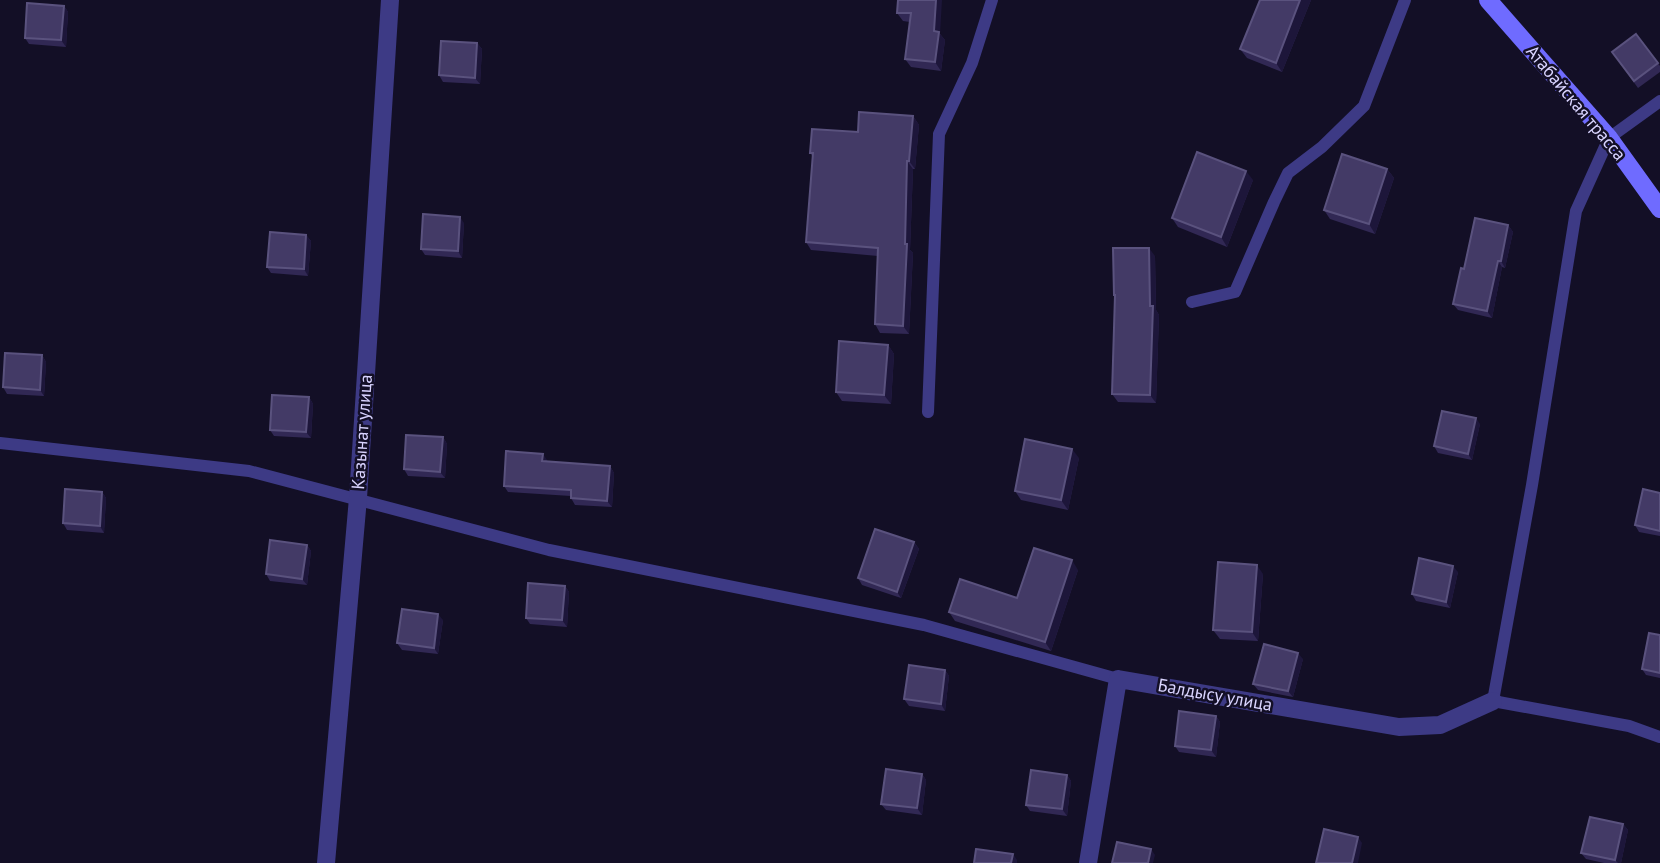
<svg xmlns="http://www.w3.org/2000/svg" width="1660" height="863" font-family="'PT Sans',sans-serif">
<rect width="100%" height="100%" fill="#130f26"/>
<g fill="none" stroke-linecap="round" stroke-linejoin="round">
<g stroke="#3d3a85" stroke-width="12">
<path d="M 1660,101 L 1609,138 L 1576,211 L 1532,485 L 1493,701 L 1629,726 L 1660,737"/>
<path d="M 1192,302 L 1235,292 L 1274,202 L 1288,173 L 1322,147 L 1364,106 L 1405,0"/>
<path d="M 928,412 L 939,134 L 972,63 L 992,0"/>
<path d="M 0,443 L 249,471 L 549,550 L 924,625 L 1118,679"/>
</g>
<g stroke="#3d3a85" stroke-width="18">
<path d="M 326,863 L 358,498 L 390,0"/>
<path d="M 1088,863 L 1118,679 L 1399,727 L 1440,725 L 1493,701"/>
</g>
<path stroke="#6f6bff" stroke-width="18" d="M 1488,0 L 1609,138 L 1660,209"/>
</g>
<g fill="#312854">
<path d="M 898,0 L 940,34 L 945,40 L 941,71 L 911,67 L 905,59 L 910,22 L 903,21 L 897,13 Z"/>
<path d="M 1260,0 L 1311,0 L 1282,72 L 1247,58 L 1240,49 Z"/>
<path d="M 64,6 L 68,12 L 66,47 L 29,44 L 25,38 Z"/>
<path d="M 1636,34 L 1660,66 L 1660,72 L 1638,88 L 1612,52 Z"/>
<path d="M 477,43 L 482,49 L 480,84 L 443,82 L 439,75 Z"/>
<path d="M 913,116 L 919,125 L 915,169 L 913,169 L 910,250 L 913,253 L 909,334 L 880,333 L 875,324 L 878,256 L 811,250 L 806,242 L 813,157 L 810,153 L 858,132 Z"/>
<path d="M 1387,169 L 1394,178 L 1375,234 L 1330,219 L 1324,210 Z"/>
<path d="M 1253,180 L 1227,247 L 1178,227 L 1172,218 Z"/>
<path d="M 464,223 L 462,258 L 425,255 L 421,249 Z"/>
<path d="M 1508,225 L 1513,232 L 1505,268 L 1502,267 L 1492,318 L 1458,310 L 1453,304 L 1464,269 Z"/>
<path d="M 306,235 L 311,241 L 308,276 L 271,273 L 267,267 Z"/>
<path d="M 1155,256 L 1156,310 L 1159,315 L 1156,403 L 1118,402 L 1112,394 L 1115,297 L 1114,295 Z"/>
<path d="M 888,345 L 894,354 L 891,404 L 842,401 L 836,392 Z"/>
<path d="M 42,355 L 46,362 L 44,396 L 7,394 L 3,387 Z"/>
<path d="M 309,397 L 313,404 L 311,438 L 274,436 L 270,430 Z"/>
<path d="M 1480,424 L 1472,460 L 1438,453 L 1434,446 Z"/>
<path d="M 443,437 L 447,444 L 445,478 L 408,476 L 404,469 Z"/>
<path d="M 1079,458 L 1068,510 L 1021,500 L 1015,491 Z"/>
<path d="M 547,460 L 547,462 L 610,466 L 614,473 L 612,507 L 575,505 L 571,498 L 571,496 L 508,492 L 504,486 Z"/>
<path d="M 102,492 L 106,498 L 104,533 L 67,530 L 63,523 Z"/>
<path d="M 1660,493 L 1660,536 L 1639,532 L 1635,525 Z"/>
<path d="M 914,542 L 919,549 L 901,598 L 862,585 L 858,578 Z"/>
<path d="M 307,545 L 311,551 L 307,585 L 270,581 L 266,574 Z"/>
<path d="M 1078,570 L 1051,651 L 955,621 L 949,612 L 1017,598 Z"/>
<path d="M 1458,572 L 1450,608 L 1416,601 L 1412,594 Z"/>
<path d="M 1263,574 L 1258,641 L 1220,639 L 1213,630 Z"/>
<path d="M 565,586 L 569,592 L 567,627 L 530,624 L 526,618 Z"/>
<path d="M 443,620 L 438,654 L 402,650 L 397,643 Z"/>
<path d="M 1660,635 L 1660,678 L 1646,675 L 1642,669 Z"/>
<path d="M 1303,659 L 1293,697 L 1258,690 L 1253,684 Z"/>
<path d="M 945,670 L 949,676 L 945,711 L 909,706 L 904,699 Z"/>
<path d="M 1216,716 L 1220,722 L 1216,757 L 1179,752 L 1175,746 Z"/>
<path d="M 922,774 L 926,780 L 922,815 L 886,810 L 881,804 Z"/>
<path d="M 1067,775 L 1071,781 L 1067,816 L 1030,811 L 1026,805 Z"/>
<path d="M 1623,824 L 1628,830 L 1621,863 L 1604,863 L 1586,859 L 1581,853 Z"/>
</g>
<g fill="#1d163a">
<path d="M 936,0 L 942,0 L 940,34 L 945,40 L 941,71 L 935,62 L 934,31 Z"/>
<path d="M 1300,0 L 1311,0 L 1282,72 L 1276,63 Z"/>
<path d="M 64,6 L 68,12 L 66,47 L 61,40 Z"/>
<path d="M 477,43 L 482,49 L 480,84 L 475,78 Z"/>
<path d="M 913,116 L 919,125 L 915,169 L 909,161 Z"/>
<path d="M 907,161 L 913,169 L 910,250 L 913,253 L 909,334 L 903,326 Z"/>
<path d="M 1387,169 L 1394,178 L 1375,234 L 1369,224 Z"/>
<path d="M 1246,171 L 1253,180 L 1227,247 L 1221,237 Z"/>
<path d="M 460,217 L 464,223 L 462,258 L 458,251 Z"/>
<path d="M 1508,225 L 1513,232 L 1505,268 L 1501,261 Z"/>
<path d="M 306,235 L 311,241 L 308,276 L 304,269 Z"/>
<path d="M 1149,248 L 1155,256 L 1156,310 L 1159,315 L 1156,403 L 1150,395 Z"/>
<path d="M 1498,261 L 1502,267 L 1492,318 L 1487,311 Z"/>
<path d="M 888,345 L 894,354 L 891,404 L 884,395 Z"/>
<path d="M 42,355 L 46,362 L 44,396 L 40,390 Z"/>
<path d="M 309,397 L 313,404 L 311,438 L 306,432 Z"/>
<path d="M 1476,418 L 1480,424 L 1472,460 L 1468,454 Z"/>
<path d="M 443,437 L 447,444 L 445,478 L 440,472 Z"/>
<path d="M 1072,449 L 1079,458 L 1068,510 L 1061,500 Z"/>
<path d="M 543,454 L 547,460 L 547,468 L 542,461 Z"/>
<path d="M 610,466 L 614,473 L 612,507 L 607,501 Z"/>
<path d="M 102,492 L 106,498 L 104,533 L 100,526 Z"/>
<path d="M 914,542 L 919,549 L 901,598 L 897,592 Z"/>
<path d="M 307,545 L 311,551 L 307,585 L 302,579 Z"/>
<path d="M 1072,560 L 1078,570 L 1051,651 L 1045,642 Z"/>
<path d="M 1257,565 L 1263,574 L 1258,641 L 1252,632 Z"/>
<path d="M 1453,566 L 1458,572 L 1450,608 L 1446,602 Z"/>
<path d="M 565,586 L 569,592 L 567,627 L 562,620 Z"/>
<path d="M 438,614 L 443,620 L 438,654 L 434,648 Z"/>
<path d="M 1298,653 L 1303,659 L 1293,697 L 1288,691 Z"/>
<path d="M 945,670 L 949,676 L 945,711 L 941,704 Z"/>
<path d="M 1216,716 L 1220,722 L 1216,757 L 1211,750 Z"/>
<path d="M 922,774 L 926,780 L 922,815 L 917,808 Z"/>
<path d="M 1067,775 L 1071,781 L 1067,816 L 1062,809 Z"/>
<path d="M 1623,824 L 1628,830 L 1621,863 L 1618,863 L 1615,860 Z"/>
<path d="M 1358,837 L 1362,843 L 1358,863 L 1352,863 Z"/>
<path d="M 1151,849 L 1155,855 L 1153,863 L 1148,863 Z"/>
<path d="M 1013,854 L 1017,860 L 1017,863 L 1011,863 Z"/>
</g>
<g fill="#433a66" stroke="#5a527e" stroke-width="2">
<path d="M 898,0 L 936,0 L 934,31 L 939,32 L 935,62 L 905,59 L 911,13 L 897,13 Z"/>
<path d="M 1260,0 L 1300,0 L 1276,63 L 1240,49 Z"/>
<path d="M 27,3 L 64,6 L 61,40 L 25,38 Z"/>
<path d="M 1636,34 L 1658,63 L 1634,81 L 1612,52 Z"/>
<path d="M 441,41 L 477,43 L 475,78 L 439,75 Z"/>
<path d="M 859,112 L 913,116 L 909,161 L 907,161 L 905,244 L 907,244 L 903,326 L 875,324 L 878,248 L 806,242 L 813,153 L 810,153 L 812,129 L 858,132 Z"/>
<path d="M 1197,152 L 1246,171 L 1221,237 L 1172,218 Z"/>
<path d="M 1342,154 L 1387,169 L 1369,224 L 1324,210 Z"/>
<path d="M 423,214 L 460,217 L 458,251 L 421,249 Z"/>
<path d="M 1475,218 L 1508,225 L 1501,261 L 1498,261 L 1487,311 L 1453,304 L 1461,268 L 1464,269 Z"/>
<path d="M 270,232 L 306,235 L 304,269 L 267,267 Z"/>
<path d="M 1113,248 L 1149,248 L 1150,306 L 1153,306 L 1150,395 L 1112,394 L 1115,295 L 1114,295 Z"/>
<path d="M 839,341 L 888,345 L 884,395 L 836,392 Z"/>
<path d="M 5,353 L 42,355 L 40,390 L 3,387 Z"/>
<path d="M 272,395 L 309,397 L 306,432 L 270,430 Z"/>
<path d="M 1442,411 L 1476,418 L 1468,454 L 1434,446 Z"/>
<path d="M 406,435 L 443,437 L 440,472 L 404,469 Z"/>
<path d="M 1025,439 L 1072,449 L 1061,500 L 1015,491 Z"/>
<path d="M 506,451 L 543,454 L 542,461 L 610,466 L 607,501 L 571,498 L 571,490 L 504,486 Z"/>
<path d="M 65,489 L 102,492 L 100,526 L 63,523 Z"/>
<path d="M 1643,489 L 1660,493 L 1660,531 L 1635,525 Z"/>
<path d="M 875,529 L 914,542 L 897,592 L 858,578 Z"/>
<path d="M 270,540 L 307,545 L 302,579 L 266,574 Z"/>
<path d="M 1034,548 L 1072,560 L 1045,642 L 949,612 L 960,579 L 1017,598 Z"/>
<path d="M 1419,558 L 1453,566 L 1446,602 L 1412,594 Z"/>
<path d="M 1218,562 L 1257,565 L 1252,632 L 1213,630 Z"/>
<path d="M 528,583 L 565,586 L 562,620 L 526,618 Z"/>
<path d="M 402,609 L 438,614 L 434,648 L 397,643 Z"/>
<path d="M 1649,633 L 1660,635 L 1660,673 L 1642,669 Z"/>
<path d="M 1264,644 L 1298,653 L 1288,691 L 1253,684 Z"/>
<path d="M 909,665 L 945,670 L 941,704 L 904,699 Z"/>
<path d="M 1179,711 L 1216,716 L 1211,750 L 1175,746 Z"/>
<path d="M 886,769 L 922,774 L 917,808 L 881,804 Z"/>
<path d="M 1031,770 L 1067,775 L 1062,809 L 1026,805 Z"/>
<path d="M 1590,817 L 1623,824 L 1615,860 L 1581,853 Z"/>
<path d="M 1324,829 L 1358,837 L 1352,863 L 1316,863 Z"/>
<path d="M 1117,842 L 1151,849 L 1148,863 L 1112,863 Z"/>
<path d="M 976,849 L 1013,854 L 1011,863 L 974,863 Z"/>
</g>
<g text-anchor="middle" stroke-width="5" stroke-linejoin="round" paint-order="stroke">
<g font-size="18" fill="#d9d4ff" stroke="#130f26">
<text transform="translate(1576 103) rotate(50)" y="6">Атабайская трасса</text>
<text transform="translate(362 432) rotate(-86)" y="6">Казынат улица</text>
<text transform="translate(1215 695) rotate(10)" y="6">Балдысу улица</text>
</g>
</g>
</svg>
